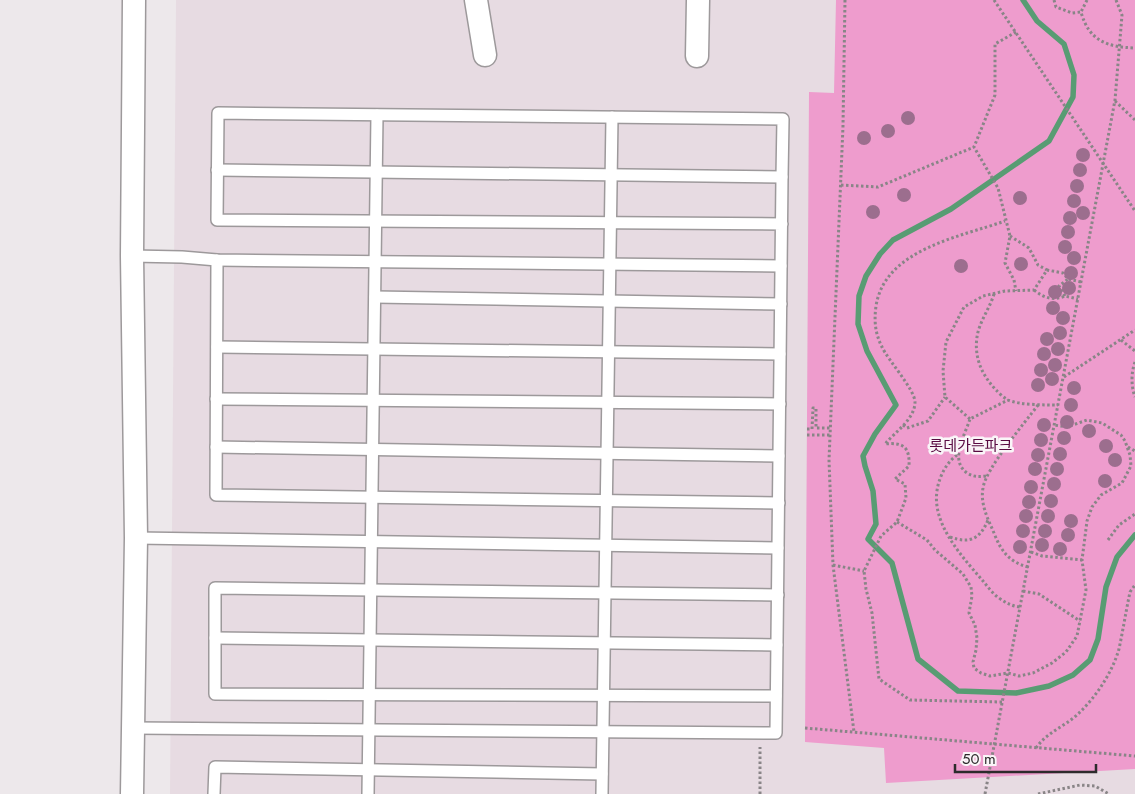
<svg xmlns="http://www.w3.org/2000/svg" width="1135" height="794" font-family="Jost,'Noto Sans KR',sans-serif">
<rect width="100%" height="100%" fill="#ede8eb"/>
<path fill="#e7dbe2" d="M 176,0 L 1135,0 L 1135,794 L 170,794 Z"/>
<path fill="#ee9ccd" d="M 836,0 L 1135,0 L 1135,769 L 886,783 L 884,748 L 805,742 L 809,92 L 834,93 Z"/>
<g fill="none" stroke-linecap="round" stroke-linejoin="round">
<path stroke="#589c73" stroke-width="5.5" d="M 1023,0 L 1037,21 L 1064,44 L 1074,75 L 1073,97 L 1049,141 L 951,209 L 893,240 L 880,254 L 866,276 L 859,296 L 858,324 L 867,351 L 896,405 L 875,434 L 863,456 L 865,466 L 873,491 L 876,524 L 868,539 L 892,563 L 918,659 L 958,691 L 1016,693 L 1049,686 L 1073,675 L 1090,660 L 1098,639 L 1106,587 L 1117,557 L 1135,535"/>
<g stroke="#9d999b" stroke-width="14">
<g id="lane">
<path d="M 217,170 L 782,177"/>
<path d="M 132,256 L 182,257 L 217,260 L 781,266"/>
<path d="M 217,260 L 216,495 L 779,503"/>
<path d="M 375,297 L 781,304"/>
<path d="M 217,347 L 780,354"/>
<path d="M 216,399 L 780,404"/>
<path d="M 216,447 L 779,456"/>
<path d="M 136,538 L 778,548"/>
<path d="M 215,638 L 777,645"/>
<path d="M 776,696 L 215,694 L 215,588 L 778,595"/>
<path d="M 133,728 L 776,733 L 782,177 L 783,119 L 218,113 L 217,220 L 782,224"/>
<path d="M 214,794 L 215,767 L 602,774"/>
<path d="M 368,794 L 377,115"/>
<path d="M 602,794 L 612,117"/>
</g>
</g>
<g stroke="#9d999b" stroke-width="25">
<g id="street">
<path d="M 476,0 L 485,55"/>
<path d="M 697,56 L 698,0"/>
<path d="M 132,794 L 136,538 L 132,256 L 134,0"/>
</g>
</g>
<g stroke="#898587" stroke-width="3" stroke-dasharray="2.5 2.5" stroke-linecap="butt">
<path d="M 845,0 L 843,126 L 829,460 L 833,565 L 854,732"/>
<path d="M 994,0 L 1135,211"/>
<path d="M 1054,0 L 1056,7 L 1072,13 L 1081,12"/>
<path d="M 1087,0 L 1081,12 C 1089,41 1107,47 1135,48"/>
<path d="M 1016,32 L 995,44 L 995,95 L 974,147 L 998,188 L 1010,236 L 1005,263 L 1014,280 L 1016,291"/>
<path d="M 1115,101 L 1135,120"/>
<path d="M 841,185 L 878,187 L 974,147"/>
<path d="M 1010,236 L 1029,248 L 1038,265 L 1047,270"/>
<path d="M 1034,290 C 1044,298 1053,301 1065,296 L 1078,299"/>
<path d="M 994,294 C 990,308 979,322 977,337 C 974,358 982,375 996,390 C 999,393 1004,398 1008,400 C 1019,405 1045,405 1058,405"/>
<path d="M 1065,296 L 1059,286 L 1068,279"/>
<path d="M 1121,340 L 1135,351"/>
<path d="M 1135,362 C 1131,373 1131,386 1135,397"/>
<path d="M 1064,377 L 1135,330"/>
<path d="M 970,419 L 945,397 L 943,371 L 946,342 L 964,307 L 983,296 L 1005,291 L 1034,290 L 1047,270 L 1063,273 L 1068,279 L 1081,282"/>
<path d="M 903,425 L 907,428 L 928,421 L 945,397"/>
<path d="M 807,429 L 812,429 L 813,408 L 816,408 L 816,428 L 830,428"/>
<path d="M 807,435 L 830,435"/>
<path d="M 1128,447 L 1135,451"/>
<path d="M 957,455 C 943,465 934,487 937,506 C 941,534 965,560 983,581 C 988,587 993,594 999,598 C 1006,603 1012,606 1020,607"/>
<path d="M 986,476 C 979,477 973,477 967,473 C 949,460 965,435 970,419 L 1008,400"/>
<path d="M 897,522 L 927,540 L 935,550 L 963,574 L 971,587 L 972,596 L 969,613 L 975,625 L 977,638 L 976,650 L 973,662 L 974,668 L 981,673 L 990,676 L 1008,673 L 1019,676 L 1033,673 L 1052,663 L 1066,652 L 1077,636 L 1086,590 L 1082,560 L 1087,521 L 1092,507 L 1101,495 L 1122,483 L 1131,466 L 1130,455 L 1125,441 L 1121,435 L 1102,423 L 1087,420 L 1067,427 L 1054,425"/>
<path d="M 950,537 C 970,544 980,539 988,520"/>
<path d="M 1108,540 L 1119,525 L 1135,514"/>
<path d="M 1031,552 L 1042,556 L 1082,560"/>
<path d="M 833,565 L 864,571"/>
<path d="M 1028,567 C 1009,562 1001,551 994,533 C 988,519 980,504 983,488 C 986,468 1024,424 1038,405"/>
<path d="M 1023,591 L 1039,594 L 1080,621"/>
<path d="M 1002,702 L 910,700 L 879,679 L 872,613 L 866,589 L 864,571 L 881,536 L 897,522 L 906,498 L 905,484 L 895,479 L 909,466 C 910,447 903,442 885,444 C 895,432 915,419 915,402 C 915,390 888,360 882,347 C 875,333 874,321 876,306 C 885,249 960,237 1005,221"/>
<path d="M 805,728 L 1135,756"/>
<path d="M 1036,748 C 1047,732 1064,727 1078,714 C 1096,697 1112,673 1119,649 C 1123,630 1126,611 1130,592 L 1135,585"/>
<path d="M 760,794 L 760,747"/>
<path d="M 985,794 L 1115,100 L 1122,15 L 1116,0"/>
<path d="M 1038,794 L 1080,785 L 1095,786 L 1109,794"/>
</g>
<use href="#lane" stroke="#fff" stroke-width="11"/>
<use href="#street" stroke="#fff" stroke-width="22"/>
</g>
<g fill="#9c6e8e">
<circle cx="908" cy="118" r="7"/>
<circle cx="888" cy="131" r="7"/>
<circle cx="864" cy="138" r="7"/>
<circle cx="1083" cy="155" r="7"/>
<circle cx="1080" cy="170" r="7"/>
<circle cx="1077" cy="186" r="7"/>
<circle cx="904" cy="195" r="7"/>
<circle cx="1020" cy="198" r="7"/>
<circle cx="1074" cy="201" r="7"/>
<circle cx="873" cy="212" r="7"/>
<circle cx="1083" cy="213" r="7"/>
<circle cx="1070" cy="218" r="7"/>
<circle cx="1068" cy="232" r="7"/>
<circle cx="1065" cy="247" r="7"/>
<circle cx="1074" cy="258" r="7"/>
<circle cx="1021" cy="264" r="7"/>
<circle cx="961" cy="266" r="7"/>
<circle cx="1071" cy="273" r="7"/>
<circle cx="1069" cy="288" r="7"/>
<circle cx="1055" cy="292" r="7"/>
<circle cx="1053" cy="308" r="7"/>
<circle cx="1063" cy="318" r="7"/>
<circle cx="1060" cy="333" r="7"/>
<circle cx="1047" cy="339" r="7"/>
<circle cx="1058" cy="349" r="7"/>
<circle cx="1044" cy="354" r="7"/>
<circle cx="1055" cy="365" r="7"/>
<circle cx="1041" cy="370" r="7"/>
<circle cx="1052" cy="379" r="7"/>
<circle cx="1038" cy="385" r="7"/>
<circle cx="1074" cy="388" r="7"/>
<circle cx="1071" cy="405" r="7"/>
<circle cx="1067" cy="422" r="7"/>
<circle cx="1044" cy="425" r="7"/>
<circle cx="1089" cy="431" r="7"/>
<circle cx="1064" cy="438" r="7"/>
<circle cx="1041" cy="440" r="7"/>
<circle cx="1106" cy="446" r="7"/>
<circle cx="1060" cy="454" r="7"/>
<circle cx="1038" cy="455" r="7"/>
<circle cx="1115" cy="460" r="7"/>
<circle cx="1035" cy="469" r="7"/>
<circle cx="1057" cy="469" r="7"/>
<circle cx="1105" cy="481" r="7"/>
<circle cx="1054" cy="484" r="7"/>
<circle cx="1031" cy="487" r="7"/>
<circle cx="1051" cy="501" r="7"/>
<circle cx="1029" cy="502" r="7"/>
<circle cx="1026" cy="516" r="7"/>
<circle cx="1048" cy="516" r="7"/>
<circle cx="1071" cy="521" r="7"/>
<circle cx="1023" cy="531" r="7"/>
<circle cx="1045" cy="531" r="7"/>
<circle cx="1068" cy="535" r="7"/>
<circle cx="1042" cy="545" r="7"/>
<circle cx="1020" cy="547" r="7"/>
<circle cx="1060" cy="549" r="7"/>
</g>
<g text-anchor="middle" stroke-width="5" stroke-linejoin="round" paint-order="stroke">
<g font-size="15" fill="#590a42" stroke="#faf5f8">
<text x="971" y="451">롯데가든파크</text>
</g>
</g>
<path d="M955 764v8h141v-8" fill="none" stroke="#2d2b2c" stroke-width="2.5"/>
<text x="962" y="764" font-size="15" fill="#2d2b2c" stroke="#faf5f8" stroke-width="4" paint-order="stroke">50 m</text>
</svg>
